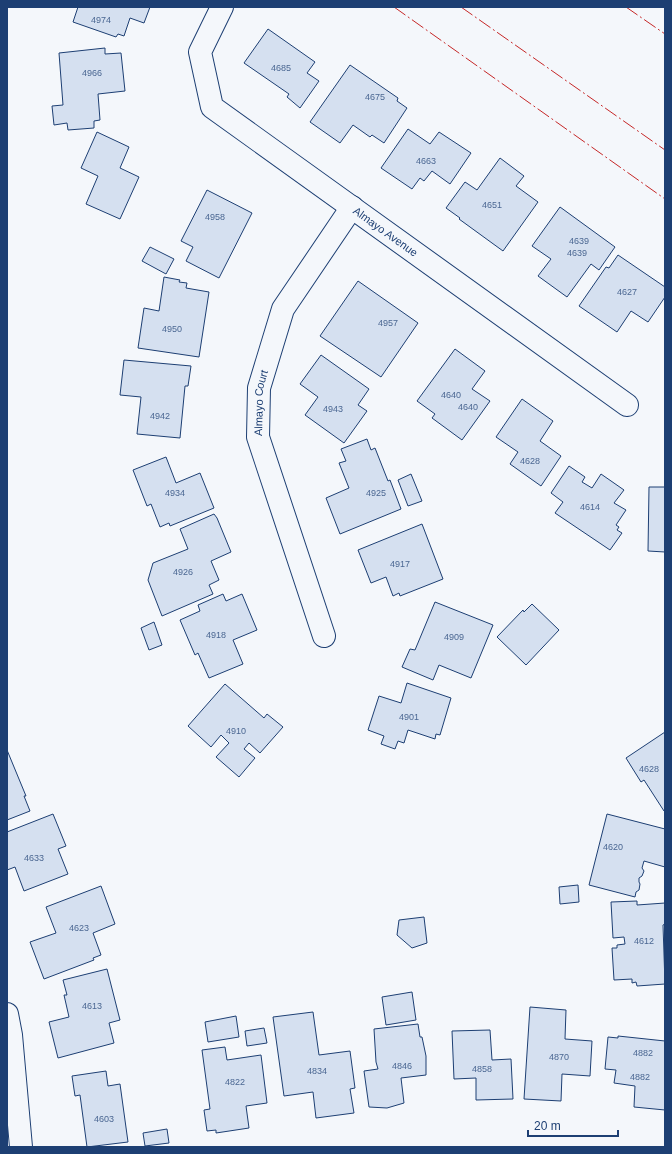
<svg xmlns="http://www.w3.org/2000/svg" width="672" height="1154" font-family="Arial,sans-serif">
<rect width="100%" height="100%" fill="#f4f7fb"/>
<g fill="#d5e0f0" stroke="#1d3f73">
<path d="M 78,7 L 150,7 L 144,23 L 130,18 L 124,36 L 118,34 L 116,37 L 73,22 Z"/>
<path d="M 268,29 L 315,62 L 307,73 L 319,81 L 300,108 L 287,97 L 289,94 L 244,63 Z"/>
<path d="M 105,48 L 105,54 L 121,53 L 125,91 L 98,94 L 100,120 L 94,121 L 94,128 L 68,130 L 67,123 L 54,125 L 52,106 L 63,105 L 59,53 Z"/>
<path d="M 350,65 L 398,98 L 397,101 L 407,108 L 384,143 L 372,135 L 370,137 L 353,125 L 340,143 L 310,122 Z"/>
<path d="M 408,129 L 430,144 L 439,132 L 471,153 L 450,184 L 432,171 L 424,181 L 420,178 L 412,189 L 381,168 Z"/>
<path d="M 97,132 L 129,147 L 120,168 L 139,177 L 120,219 L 86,204 L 98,176 L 81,168 Z"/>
<path d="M 500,158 L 524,176 L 516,186 L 538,202 L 503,251 L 459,219 L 460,218 L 446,208 L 465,182 L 477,190 Z"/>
<path d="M 207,190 L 252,213 L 219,278 L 186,261 L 193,247 L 181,241 Z"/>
<path d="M 560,207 L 615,247 L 599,270 L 591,264 L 567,297 L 538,276 L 551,259 L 532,246 Z"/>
<path d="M 150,247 L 174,259 L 166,274 L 142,261 Z"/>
<path d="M 618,255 L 665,287 L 665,297 L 648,322 L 631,311 L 617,332 L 579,306 L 606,267 L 609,268 Z"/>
<path d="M 164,277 L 180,280 L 179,282 L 187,283 L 186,288 L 209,292 L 199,357 L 138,348 L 144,308 L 159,311 Z"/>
<path d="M 358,281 L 418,323 L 381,377 L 320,336 Z"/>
<path d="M 455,349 L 485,371 L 472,389 L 490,401 L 462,440 L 432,418 L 435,414 L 417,401 Z"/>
<path d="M 321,355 L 369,389 L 358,405 L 367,411 L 344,443 L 305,415 L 318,397 L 300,384 Z"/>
<path d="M 124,360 L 191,366 L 188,386 L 185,386 L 180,438 L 137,434 L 141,397 L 120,395 Z"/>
<path d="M 522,399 L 553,421 L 540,441 L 561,456 L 541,486 L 510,464 L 518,452 L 496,437 Z"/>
<path d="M 367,439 L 371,450 L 375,448 L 388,481 L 390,480 L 401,509 L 340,534 L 326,498 L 349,488 L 339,463 L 346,461 L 341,449 Z"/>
<path d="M 166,457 L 176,483 L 200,473 L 214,508 L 170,526 L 169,523 L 160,527 L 151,504 L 147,506 L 133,470 Z"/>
<path d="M 569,466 L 585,477 L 582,482 L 592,488 L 601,474 L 624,490 L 614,503 L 626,510 L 616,525 L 619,527 L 617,530 L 622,533 L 610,550 L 555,513 L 563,502 L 551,493 Z"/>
<path d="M 411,474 L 422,501 L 408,506 L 398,480 Z"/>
<path d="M 649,487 L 665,487 L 665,552 L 648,551 Z"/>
<path d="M 214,514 L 217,518 L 231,552 L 211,561 L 219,580 L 209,585 L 213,594 L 162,616 L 148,580 L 153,563 L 188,549 L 180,529 Z"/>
<path d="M 422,524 L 443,579 L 400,596 L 399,593 L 393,596 L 386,577 L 371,583 L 358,550 Z"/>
<path d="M 223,594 L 226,601 L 242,594 L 257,630 L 233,640 L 243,664 L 209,678 L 198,653 L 195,655 L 180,620 L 200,611 L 198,605 Z"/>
<path d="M 435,602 L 493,625 L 471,678 L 439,665 L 433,680 L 402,667 L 410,649 L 415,650 Z"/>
<path d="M 532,604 L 559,630 L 526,665 L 497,637 L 523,610 L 524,612 Z"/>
<path d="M 154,622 L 162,645 L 149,650 L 141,628 Z"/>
<path d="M 407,683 L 451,698 L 440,735 L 436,734 L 435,739 L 408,730 L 404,743 L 398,741 L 395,749 L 381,744 L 384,736 L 368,730 L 379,696 L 401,703 Z"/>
<path d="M 225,684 L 264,718 L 267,714 L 283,727 L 260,753 L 249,743 L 244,749 L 255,758 L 239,777 L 216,757 L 229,743 L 221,735 L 211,747 L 188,726 Z"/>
<path d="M 665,732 L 665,811 L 664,811 L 644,780 L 641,782 L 626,758 Z"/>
<path d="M 7,750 L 26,796 L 24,796 L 30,811 L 7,820 Z"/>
<path d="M 53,814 L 66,846 L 58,849 L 68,874 L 24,891 L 15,867 L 7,870 L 7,832 Z"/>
<path d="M 607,814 L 665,829 L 665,867 L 644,861 L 642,868 L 644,871 L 642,876 L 639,878 L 639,882 L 640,884 L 639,890 L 636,892 L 635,897 L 589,885 Z"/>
<path d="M 578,885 L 579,902 L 560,904 L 559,887 Z"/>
<path d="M 101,886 L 115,924 L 93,933 L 101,955 L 93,958 L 94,960 L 44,979 L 30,942 L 56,933 L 46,907 Z"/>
<path d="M 637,901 L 637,905 L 665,903 L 665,924 L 663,925 L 665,984 L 637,986 L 636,982 L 632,983 L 632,979 L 614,980 L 612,948 L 617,948 L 617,945 L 625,944 L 624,937 L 613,938 L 611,902 Z"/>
<path d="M 424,917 L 427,943 L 412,948 L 397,935 L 399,920 Z"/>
<path d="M 107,969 L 120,1020 L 109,1023 L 114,1043 L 58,1058 L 49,1022 L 69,1017 L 64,995 L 67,995 L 63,980 Z"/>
<path d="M 412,992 L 416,1020 L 386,1025 L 382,997 Z"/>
<path d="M 530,1007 L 566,1010 L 565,1039 L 592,1041 L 590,1076 L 562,1074 L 561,1101 L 524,1099 Z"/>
<path d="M 313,1012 L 319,1055 L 350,1051 L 355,1088 L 350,1089 L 354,1113 L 316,1118 L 313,1092 L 284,1096 L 273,1017 Z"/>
<path d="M 236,1016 L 239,1037 L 208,1042 L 205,1022 Z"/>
<path d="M 418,1024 L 420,1037 L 422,1037 L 426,1056 L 426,1075 L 401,1078 L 404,1103 L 387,1108 L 369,1107 L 364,1071 L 378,1069 L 376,1062 L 374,1029 Z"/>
<path d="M 264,1028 L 267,1043 L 247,1046 L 245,1031 Z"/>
<path d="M 490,1030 L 492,1060 L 511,1059 L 513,1099 L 476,1100 L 476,1078 L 454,1079 L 452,1031 Z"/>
<path d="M 618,1036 L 665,1041 L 665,1110 L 634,1107 L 635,1086 L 614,1083 L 616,1070 L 605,1069 L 608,1037 L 618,1038 Z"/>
<path d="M 225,1047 L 227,1060 L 261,1055 L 267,1103 L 246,1106 L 249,1128 L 216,1133 L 216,1130 L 207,1131 L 204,1110 L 210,1109 L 202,1050 Z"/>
<path d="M 106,1071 L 108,1086 L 120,1084 L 128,1142 L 87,1147 L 80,1095 L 75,1096 L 72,1076 Z"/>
<path d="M 167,1129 L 169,1143 L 145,1146 L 143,1133 Z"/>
</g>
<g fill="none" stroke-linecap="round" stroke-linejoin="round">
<g stroke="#1d3f73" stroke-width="24">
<g id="minor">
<path id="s1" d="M 222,7 L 200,52 L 212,107 L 627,405"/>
<path id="s2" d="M 324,636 L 258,437 L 259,388 L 283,309 L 352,207"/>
<path d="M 7,1014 L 11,1035 L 21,1147"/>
</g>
</g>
<use href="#minor" stroke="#f4f7fb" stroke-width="22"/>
<g stroke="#c62828" stroke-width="1" stroke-dasharray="14 3 2 3" stroke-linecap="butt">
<path d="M 394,7 L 665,199"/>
<path d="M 461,7 L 665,150"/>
<path d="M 626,7 L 665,34"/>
</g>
</g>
<g text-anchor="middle" stroke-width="3" stroke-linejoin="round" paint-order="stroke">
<g font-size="9" fill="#4b6792">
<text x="101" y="23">4974</text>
<text x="281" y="71">4685</text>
<text x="92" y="76">4966</text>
<text x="375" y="100">4675</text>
<text x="426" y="164">4663</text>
<text x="492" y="208">4651</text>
<text x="215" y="220">4958</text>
<text x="579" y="244">4639</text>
<text x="577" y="256">4639</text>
<text x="627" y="295">4627</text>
<text x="388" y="326">4957</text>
<text x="172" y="332">4950</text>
<text x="451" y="398">4640</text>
<text x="468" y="410">4640</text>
<text x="333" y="412">4943</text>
<text x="160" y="419">4942</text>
<text x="530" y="464">4628</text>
<text x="175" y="496">4934</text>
<text x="376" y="496">4925</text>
<text x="590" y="510">4614</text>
<text x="400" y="567">4917</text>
<text x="183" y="575">4926</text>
<text x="216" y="638">4918</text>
<text x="454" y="640">4909</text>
<text x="409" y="720">4901</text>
<text x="236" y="734">4910</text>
<text x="649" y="772">4628</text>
<text x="613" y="850">4620</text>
<text x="34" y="861">4633</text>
<text x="79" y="931">4623</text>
<text x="644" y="944">4612</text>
<text x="92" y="1009">4613</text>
<text x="643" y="1056">4882</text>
<text x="559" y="1060">4870</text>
<text x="402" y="1069">4846</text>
<text x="482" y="1072">4858</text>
<text x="317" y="1074">4834</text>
<text x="640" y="1080">4882</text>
<text x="235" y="1085">4822</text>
<text x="104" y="1122">4603</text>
</g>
<g font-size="11" fill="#1d3f73" stroke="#f4f7fb">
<text dy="4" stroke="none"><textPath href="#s1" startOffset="320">Almayo Avenue</textPath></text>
<text dy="4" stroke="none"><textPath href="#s2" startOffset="244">Almayo Court</textPath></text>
</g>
</g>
<rect width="672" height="1154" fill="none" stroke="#1d3f73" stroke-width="16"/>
<path d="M528 1130v6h90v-6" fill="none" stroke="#1d3f73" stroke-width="2"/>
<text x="534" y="1130" font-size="12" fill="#1d3f73" stroke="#f4f7fb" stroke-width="3" paint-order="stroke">20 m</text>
</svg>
